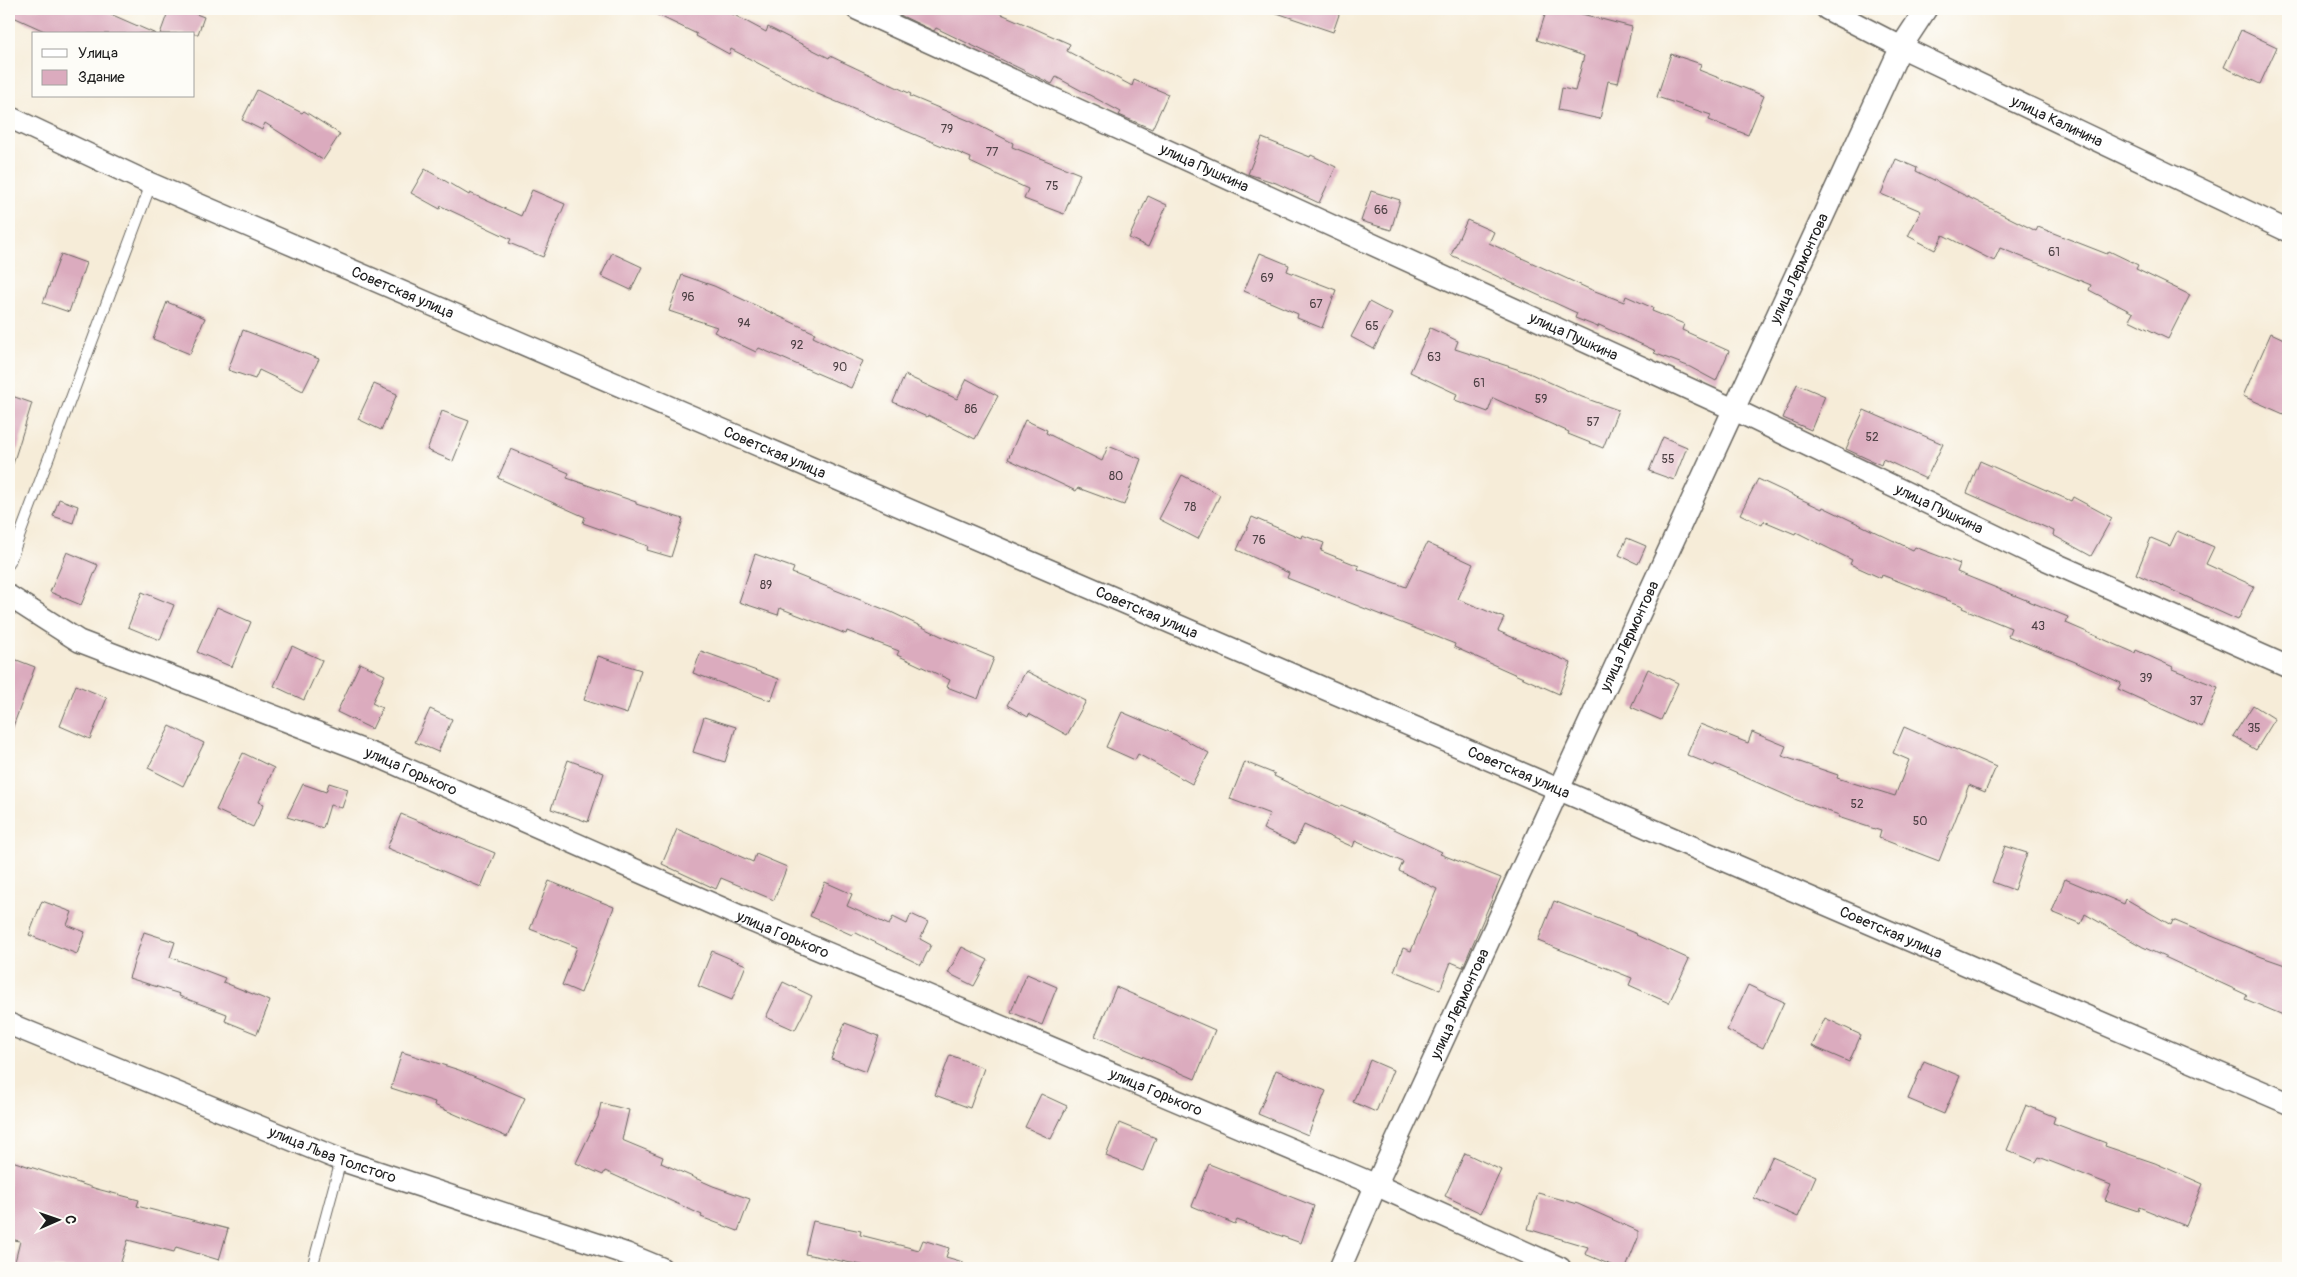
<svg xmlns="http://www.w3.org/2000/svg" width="2297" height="1277" font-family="Pangolin,sans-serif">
<rect width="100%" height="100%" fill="#fdfcf7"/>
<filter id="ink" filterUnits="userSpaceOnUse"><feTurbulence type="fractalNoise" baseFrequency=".02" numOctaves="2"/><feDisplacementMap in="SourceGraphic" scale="10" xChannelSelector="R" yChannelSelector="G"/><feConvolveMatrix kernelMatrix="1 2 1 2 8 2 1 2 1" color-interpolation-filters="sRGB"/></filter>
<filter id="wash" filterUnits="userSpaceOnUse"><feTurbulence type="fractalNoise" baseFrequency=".0096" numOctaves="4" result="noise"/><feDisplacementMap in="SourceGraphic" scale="20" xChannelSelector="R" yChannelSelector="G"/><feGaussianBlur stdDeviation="1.12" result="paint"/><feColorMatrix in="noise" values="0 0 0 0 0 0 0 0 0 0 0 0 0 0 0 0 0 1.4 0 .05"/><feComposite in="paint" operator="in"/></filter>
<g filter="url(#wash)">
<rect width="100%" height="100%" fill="#f6ecd8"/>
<g id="blocks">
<g fill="#dbabbe">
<path d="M 9,9 L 99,9 L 156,34 L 51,34 L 9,15 Z"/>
<path d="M 169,9 L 183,9 L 204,17 L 198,34 L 160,34 Z"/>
<path d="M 645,9 L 723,9 L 766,32 L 768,27 L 829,58 L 830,56 L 911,94 L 910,96 L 970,121 L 1013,143 L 1012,147 L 1080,174 L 1064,214 L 1024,199 L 1028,189 L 970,162 L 971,158 L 813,92 L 731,49 L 729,54 L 696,36 L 697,34 Z"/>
<path d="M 887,9 L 990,9 L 1070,44 L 1067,51 L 1132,86 L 1134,80 L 1168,94 L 1152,129 L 1119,115 L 1121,112 L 1056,77 L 1052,84 L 936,28 L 934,31 Z"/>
<path d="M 1274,9 L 1341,9 L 1333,32 L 1274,12 Z"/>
<path d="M 1547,9 L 1580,9 L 1578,13 L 1632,27 L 1618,83 L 1608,81 L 1600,119 L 1558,110 L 1562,88 L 1575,91 L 1584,56 L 1537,40 Z"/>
<path d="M 2241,30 L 2277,47 L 2260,84 L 2224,67 Z"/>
<path d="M 1671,54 L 1701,64 L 1699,70 L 1764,96 L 1748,135 L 1709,120 L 1711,115 L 1657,97 Z"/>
<path d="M 257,90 L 302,113 L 304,111 L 340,134 L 323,160 L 265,123 L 262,130 L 242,120 Z"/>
<path d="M 1262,138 L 1310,157 L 1311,155 L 1336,167 L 1319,203 L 1276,183 L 1248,174 Z"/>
<path d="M 1896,159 L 1917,168 L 1916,171 L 2036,231 L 2038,227 L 2107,254 L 2109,251 L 2138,265 L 2136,269 L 2190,295 L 2168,339 L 2129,320 L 2133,313 L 2089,290 L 2091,285 L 2000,248 L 1994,261 L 1943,235 L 1935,250 L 1908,236 L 1921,211 L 1881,194 Z"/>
<path d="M 425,169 L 469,195 L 470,193 L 521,216 L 532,190 L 565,204 L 543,257 L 509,243 L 511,239 L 441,206 L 440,209 L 411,193 Z"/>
<path d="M 1371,191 L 1400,200 L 1391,230 L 1361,221 Z"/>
<path d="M 1148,196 L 1167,205 L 1148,247 L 1129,238 Z"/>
<path d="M 1467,220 L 1494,232 L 1489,243 L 1587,288 L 1624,302 L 1626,296 L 1653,308 L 1652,311 L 1684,324 L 1682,330 L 1729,351 L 1716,381 L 1690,367 L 1654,353 L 1656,351 L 1599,325 L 1598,327 L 1575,318 L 1577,313 L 1451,255 Z"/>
<path d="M 612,253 L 642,267 L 631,290 L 601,276 Z"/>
<path d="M 1260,253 L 1289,265 L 1287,271 L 1336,290 L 1322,328 L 1297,318 L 1298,314 L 1244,291 Z"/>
<path d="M 61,254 L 86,263 L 69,312 L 43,303 Z"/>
<path d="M 682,275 L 714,286 L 815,333 L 813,337 L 863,361 L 851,388 L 759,348 L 756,352 L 714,332 L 717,327 L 669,311 Z"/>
<path d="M 167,302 L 205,318 L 190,354 L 153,339 Z"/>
<path d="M 1369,302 L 1392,314 L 1374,349 L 1351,337 Z"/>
<path d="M 1430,328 L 1458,341 L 1455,349 L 1529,373 L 1582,397 L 1618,410 L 1603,448 L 1568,434 L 1569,432 L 1493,398 L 1488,412 L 1455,400 L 1457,394 L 1410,372 Z"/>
<path d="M 243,330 L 319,359 L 303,391 L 259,370 L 255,379 L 228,370 Z"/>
<path d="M 2271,333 L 2288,341 L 2288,416 L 2243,396 Z"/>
<path d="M 905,375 L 957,399 L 967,379 L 998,396 L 975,439 L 928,415 L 927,417 L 893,402 Z"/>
<path d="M 374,384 L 397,394 L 381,430 L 358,419 Z"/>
<path d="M 1797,384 L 1825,396 L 1811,430 L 1783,418 Z"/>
<path d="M 9,395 L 32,403 L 13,464 L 9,463 Z"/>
<path d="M 1864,410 L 1943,444 L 1926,479 L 1883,459 L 1881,465 L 1846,449 Z"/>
<path d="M 442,411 L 469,421 L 453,461 L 427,450 Z"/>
<path d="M 1025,420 L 1047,430 L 1046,433 L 1102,461 L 1108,446 L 1141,459 L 1124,505 L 1078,488 L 1076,491 L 1008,459 Z"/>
<path d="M 1663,437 L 1687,447 L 1674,480 L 1649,471 Z"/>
<path d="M 511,449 L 569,473 L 567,478 L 636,502 L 636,504 L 683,519 L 671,557 L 647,550 L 648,546 L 583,523 L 585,517 L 498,478 Z"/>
<path d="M 1980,461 L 2071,501 L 2073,497 L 2112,518 L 2091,556 L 2053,535 L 2054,531 L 1967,493 Z"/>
<path d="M 1182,475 L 1220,495 L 1198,539 L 1159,519 Z"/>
<path d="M 1758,479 L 1822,509 L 1823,507 L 1913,550 L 1915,547 L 1960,564 L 1957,572 L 2068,617 L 2066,623 L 2135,653 L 2136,650 L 2173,667 L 2172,669 L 2218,687 L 2202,727 L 2118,689 L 2121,683 L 2073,661 L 2008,636 L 2011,628 L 1962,608 L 1963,606 L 1882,575 L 1881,578 L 1850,564 L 1852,560 L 1796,532 L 1795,534 L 1764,521 L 1762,525 L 1740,514 Z"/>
<path d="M 59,499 L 78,506 L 73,523 L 53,516 Z"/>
<path d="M 1252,517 L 1301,538 L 1302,535 L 1324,543 L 1321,551 L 1359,566 L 1358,569 L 1406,587 L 1427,543 L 1473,564 L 1458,599 L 1504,618 L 1498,631 L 1571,663 L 1559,694 L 1454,647 L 1455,644 L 1287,578 L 1289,573 L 1237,550 Z"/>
<path d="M 2177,531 L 2214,547 L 2206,564 L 2254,586 L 2238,620 L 2136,574 L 2151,538 L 2170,546 Z"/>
<path d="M 1627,538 L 1646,546 L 1638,564 L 1619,555 Z"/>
<path d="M 67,552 L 98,565 L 81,605 L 50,592 Z"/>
<path d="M 755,554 L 794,568 L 792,573 L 891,612 L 941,636 L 994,658 L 978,699 L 947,687 L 950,680 L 897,655 L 899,651 L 847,631 L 846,634 L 780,608 L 778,615 L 739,602 Z"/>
<path d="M 142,592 L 174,605 L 160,640 L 128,627 Z"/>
<path d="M 217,607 L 251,622 L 232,667 L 197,652 Z"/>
<path d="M 292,646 L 322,660 L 304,700 L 274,686 Z"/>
<path d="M 701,651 L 779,679 L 771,701 L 693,673 Z"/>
<path d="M 598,656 L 641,670 L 627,714 L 584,700 Z"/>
<path d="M 9,657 L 35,667 L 11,732 L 9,732 Z"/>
<path d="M 360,663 L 385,675 L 372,703 L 382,708 L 372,729 L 337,712 Z"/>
<path d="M 1648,669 L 1678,683 L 1661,720 L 1631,707 Z"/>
<path d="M 1026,671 L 1086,701 L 1067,735 L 1029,714 L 1028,717 L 1007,705 Z"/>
<path d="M 76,685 L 107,698 L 90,739 L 60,726 Z"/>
<path d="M 2253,705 L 2275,719 L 2256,750 L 2233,736 Z"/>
<path d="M 430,709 L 452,719 L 438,752 L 415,742 Z"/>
<path d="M 1122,712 L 1176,735 L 1209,753 L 1192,784 L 1138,754 L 1135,760 L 1106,747 Z"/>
<path d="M 704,717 L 736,727 L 725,762 L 693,752 Z"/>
<path d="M 1700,724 L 1748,743 L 1752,732 L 1786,746 L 1782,756 L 1838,775 L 1837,778 L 1895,796 L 1909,760 L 1893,753 L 1904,727 L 1996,767 L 1985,792 L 1969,785 L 1939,861 L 1879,838 L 1881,831 L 1838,817 L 1839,815 L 1797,800 L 1715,764 L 1714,766 L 1687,755 Z"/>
<path d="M 170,726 L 204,743 L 183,786 L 148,768 Z"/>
<path d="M 243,753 L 274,768 L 259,802 L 264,804 L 253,827 L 216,810 Z"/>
<path d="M 568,760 L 604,773 L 588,822 L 551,809 Z"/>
<path d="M 1245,762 L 1275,774 L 1274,776 L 1340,807 L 1341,805 L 1367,816 L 1442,852 L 1440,854 L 1501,878 L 1463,967 L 1451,962 L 1440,990 L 1394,971 L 1403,948 L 1411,951 L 1437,889 L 1399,871 L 1403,862 L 1355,841 L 1353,847 L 1304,825 L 1295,844 L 1263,829 L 1270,814 L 1230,799 Z"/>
<path d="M 329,783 L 348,789 L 342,808 L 330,805 L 323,828 L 287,817 L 303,784 L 326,792 Z"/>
<path d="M 401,814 L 495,853 L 481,887 L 387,848 Z"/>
<path d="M 677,829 L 753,862 L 756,854 L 787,867 L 774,900 L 721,878 L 716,889 L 662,864 Z"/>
<path d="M 2005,846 L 2027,853 L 2014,890 L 1992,882 Z"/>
<path d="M 2065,879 L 2124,904 L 2126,899 L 2171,925 L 2173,920 L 2262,957 L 2288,966 L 2288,1017 L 2245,999 L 2247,995 L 2143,947 L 2085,914 L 2081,924 L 2052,912 Z"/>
<path d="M 549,881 L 614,907 L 581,993 L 562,985 L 577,947 L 530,929 Z"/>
<path d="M 825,882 L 852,894 L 847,906 L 889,925 L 893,917 L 907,924 L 911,914 L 928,922 L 920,939 L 931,945 L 921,965 L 854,932 L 852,935 L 810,916 Z"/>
<path d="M 42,901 L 72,912 L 67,925 L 85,932 L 77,954 L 29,935 Z"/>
<path d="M 1554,901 L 1637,934 L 1636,935 L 1689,959 L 1669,1003 L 1629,985 L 1632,978 L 1538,941 Z"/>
<path d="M 144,932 L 175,942 L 170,957 L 225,978 L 223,982 L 270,1001 L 257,1034 L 225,1021 L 227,1014 L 179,996 L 180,994 L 129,978 Z"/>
<path d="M 962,947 L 988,960 L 974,986 L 948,973 Z"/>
<path d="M 712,951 L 746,965 L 732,1000 L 698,986 Z"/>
<path d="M 1027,974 L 1057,987 L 1042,1025 L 1011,1012 Z"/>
<path d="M 783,982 L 812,996 L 795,1030 L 766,1017 Z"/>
<path d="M 1748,985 L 1784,1002 L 1763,1048 L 1727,1030 Z"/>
<path d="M 1116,987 L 1215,1030 L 1195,1079 L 1095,1036 Z"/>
<path d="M 1825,1018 L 1861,1035 L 1849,1062 L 1812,1046 Z"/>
<path d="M 845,1023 L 879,1036 L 866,1072 L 831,1059 Z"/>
<path d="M 402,1052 L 459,1070 L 525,1098 L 507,1137 L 434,1105 L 435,1102 L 391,1088 Z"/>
<path d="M 950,1055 L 984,1068 L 970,1108 L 935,1095 Z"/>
<path d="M 1370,1060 L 1393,1070 L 1376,1112 L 1353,1102 Z"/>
<path d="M 1924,1061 L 1960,1076 L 1944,1114 L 1908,1099 Z"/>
<path d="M 1276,1070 L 1326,1091 L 1308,1135 L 1258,1114 Z"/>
<path d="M 1041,1094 L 1067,1106 L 1051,1139 L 1025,1127 Z"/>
<path d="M 601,1103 L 629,1110 L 622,1140 L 663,1157 L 661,1163 L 713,1186 L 750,1199 L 738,1231 L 701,1217 L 702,1215 L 605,1171 L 603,1175 L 576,1163 L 598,1117 Z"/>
<path d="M 2026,1105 L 2055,1117 L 2053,1123 L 2106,1143 L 2105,1146 L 2155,1163 L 2203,1184 L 2186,1226 L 2139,1207 L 2138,1211 L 2105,1200 L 2111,1185 L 2039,1157 L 2036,1162 L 2007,1150 Z"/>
<path d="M 1119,1123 L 1156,1138 L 1143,1171 L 1106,1156 Z"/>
<path d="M 1465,1153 L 1501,1170 L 1481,1213 L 1445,1196 Z"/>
<path d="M 1772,1157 L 1816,1176 L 1798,1217 L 1754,1198 Z"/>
<path d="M 9,1160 L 97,1189 L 139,1200 L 137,1206 L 228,1229 L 219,1260 L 176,1247 L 174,1252 L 128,1240 L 119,1268 L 25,1268 L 14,1266 L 20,1241 L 9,1239 Z"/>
<path d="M 1209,1164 L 1314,1206 L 1301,1243 L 1237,1220 L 1235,1224 L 1192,1206 Z"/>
<path d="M 1538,1193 L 1578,1204 L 1638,1231 L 1638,1238 L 1626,1268 L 1618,1268 L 1585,1254 L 1588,1247 L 1528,1229 Z"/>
<path d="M 813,1221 L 861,1231 L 860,1235 L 919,1250 L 923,1240 L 949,1248 L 946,1257 L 963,1262 L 962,1268 L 877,1268 L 805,1254 Z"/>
</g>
</g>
</g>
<g filter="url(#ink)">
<use href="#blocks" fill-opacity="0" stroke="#68655e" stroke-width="1"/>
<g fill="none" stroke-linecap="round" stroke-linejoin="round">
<g stroke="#68655e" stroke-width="12">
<g id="service">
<path d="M 9,564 L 151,184"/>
<path d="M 312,1268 L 341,1160"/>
</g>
</g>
<g stroke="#68655e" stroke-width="24">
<g id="minor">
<path id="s1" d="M 857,9 L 1733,409 L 2031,553 L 2288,667"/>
<path id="s2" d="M 1827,9 L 1901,47 L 2288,231"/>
<path id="s3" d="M 9,117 L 151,184 L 2288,1103"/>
<path id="s4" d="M 9,596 L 79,641 L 375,755 L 742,917 L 1376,1185 L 1560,1268"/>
<path id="s5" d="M 9,1024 L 341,1160 L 627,1254 L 661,1268"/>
<path id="s6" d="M 1340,1268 L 1376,1185 L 1901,47 L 1926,9"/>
</g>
</g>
<use href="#service" stroke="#fff" stroke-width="10"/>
<use href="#minor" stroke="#fff" stroke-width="21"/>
</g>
</g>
<g text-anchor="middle" stroke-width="5" stroke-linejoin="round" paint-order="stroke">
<g font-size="12" fill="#4c4044">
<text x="947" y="133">79</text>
<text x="992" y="156">77</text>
<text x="1052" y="190">75</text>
<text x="1381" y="214">66</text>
<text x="2054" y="256">61</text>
<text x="1267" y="282">69</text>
<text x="688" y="301">96</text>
<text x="1316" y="308">67</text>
<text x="744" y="327">94</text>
<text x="1372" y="330">65</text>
<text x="797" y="349">92</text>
<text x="1434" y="361">63</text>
<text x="840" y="371">90</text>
<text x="1479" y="387">61</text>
<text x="1541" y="403">59</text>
<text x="971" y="413">86</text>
<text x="1593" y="426">57</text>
<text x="1872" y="441">52</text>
<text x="1668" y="463">55</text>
<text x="1116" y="480">80</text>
<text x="1190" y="511">78</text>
<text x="1259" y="544">76</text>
<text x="766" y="589">89</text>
<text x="2038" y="630">43</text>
<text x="2146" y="682">39</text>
<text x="2196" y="705">37</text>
<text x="2254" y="732">35</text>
<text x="1857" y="808">52</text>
<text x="1920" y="825">50</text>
</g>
<g font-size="15" fill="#1c1c1c" stroke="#fdfcf7">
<text dy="5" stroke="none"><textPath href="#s2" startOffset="256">улица Калинина</textPath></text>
<text dy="5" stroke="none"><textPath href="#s1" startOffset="382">улица Пушкина</textPath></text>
<text dy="5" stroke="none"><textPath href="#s6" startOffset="1100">улица Лермонтова</textPath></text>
<text dy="5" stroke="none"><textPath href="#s3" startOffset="431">Советская улица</textPath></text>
<text dy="5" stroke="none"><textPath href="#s1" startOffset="788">улица Пушкина</textPath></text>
<text dy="5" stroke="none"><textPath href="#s3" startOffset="836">Советская улица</textPath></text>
<text dy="5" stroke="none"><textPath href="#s1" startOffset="1192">улица Пушкина</textPath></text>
<text dy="5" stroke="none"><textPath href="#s3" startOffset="1241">Советская улица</textPath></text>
<text dy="5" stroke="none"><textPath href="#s6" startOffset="695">улица Лермонтова</textPath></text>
<text dy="5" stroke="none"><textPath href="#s4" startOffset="440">улица Горького</textPath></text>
<text dy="5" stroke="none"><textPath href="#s3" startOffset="1646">Советская улица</textPath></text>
<text dy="5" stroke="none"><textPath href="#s3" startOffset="2051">Советская улица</textPath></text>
<text dy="5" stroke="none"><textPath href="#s4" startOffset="846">улица Горького</textPath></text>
<text dy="5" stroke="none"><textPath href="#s6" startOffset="290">улица Лермонтова</textPath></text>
<text dy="5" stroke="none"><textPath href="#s4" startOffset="1251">улица Горького</textPath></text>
<text dy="5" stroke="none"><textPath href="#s5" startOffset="349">улица Льва Толстого</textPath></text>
</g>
</g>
<rect width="2297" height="1277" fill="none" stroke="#fdfcf7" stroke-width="30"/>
<rect x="32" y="32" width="162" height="65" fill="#fdfcf7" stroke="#a3a29f"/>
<rect x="42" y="49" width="25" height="8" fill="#ffffff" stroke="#a3a29f"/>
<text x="78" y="58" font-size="15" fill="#1c1c1c">Улица</text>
<rect x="42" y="70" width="25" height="15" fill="#dbabbe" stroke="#a3a29f"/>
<text x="78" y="82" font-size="15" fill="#1c1c1c">Здание</text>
<g transform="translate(58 1220) rotate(88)" stroke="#fdfcf7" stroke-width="4" paint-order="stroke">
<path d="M0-4L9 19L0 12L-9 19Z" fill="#1c1c1c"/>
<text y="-8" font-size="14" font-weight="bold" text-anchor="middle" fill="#1c1c1c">С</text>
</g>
</svg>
